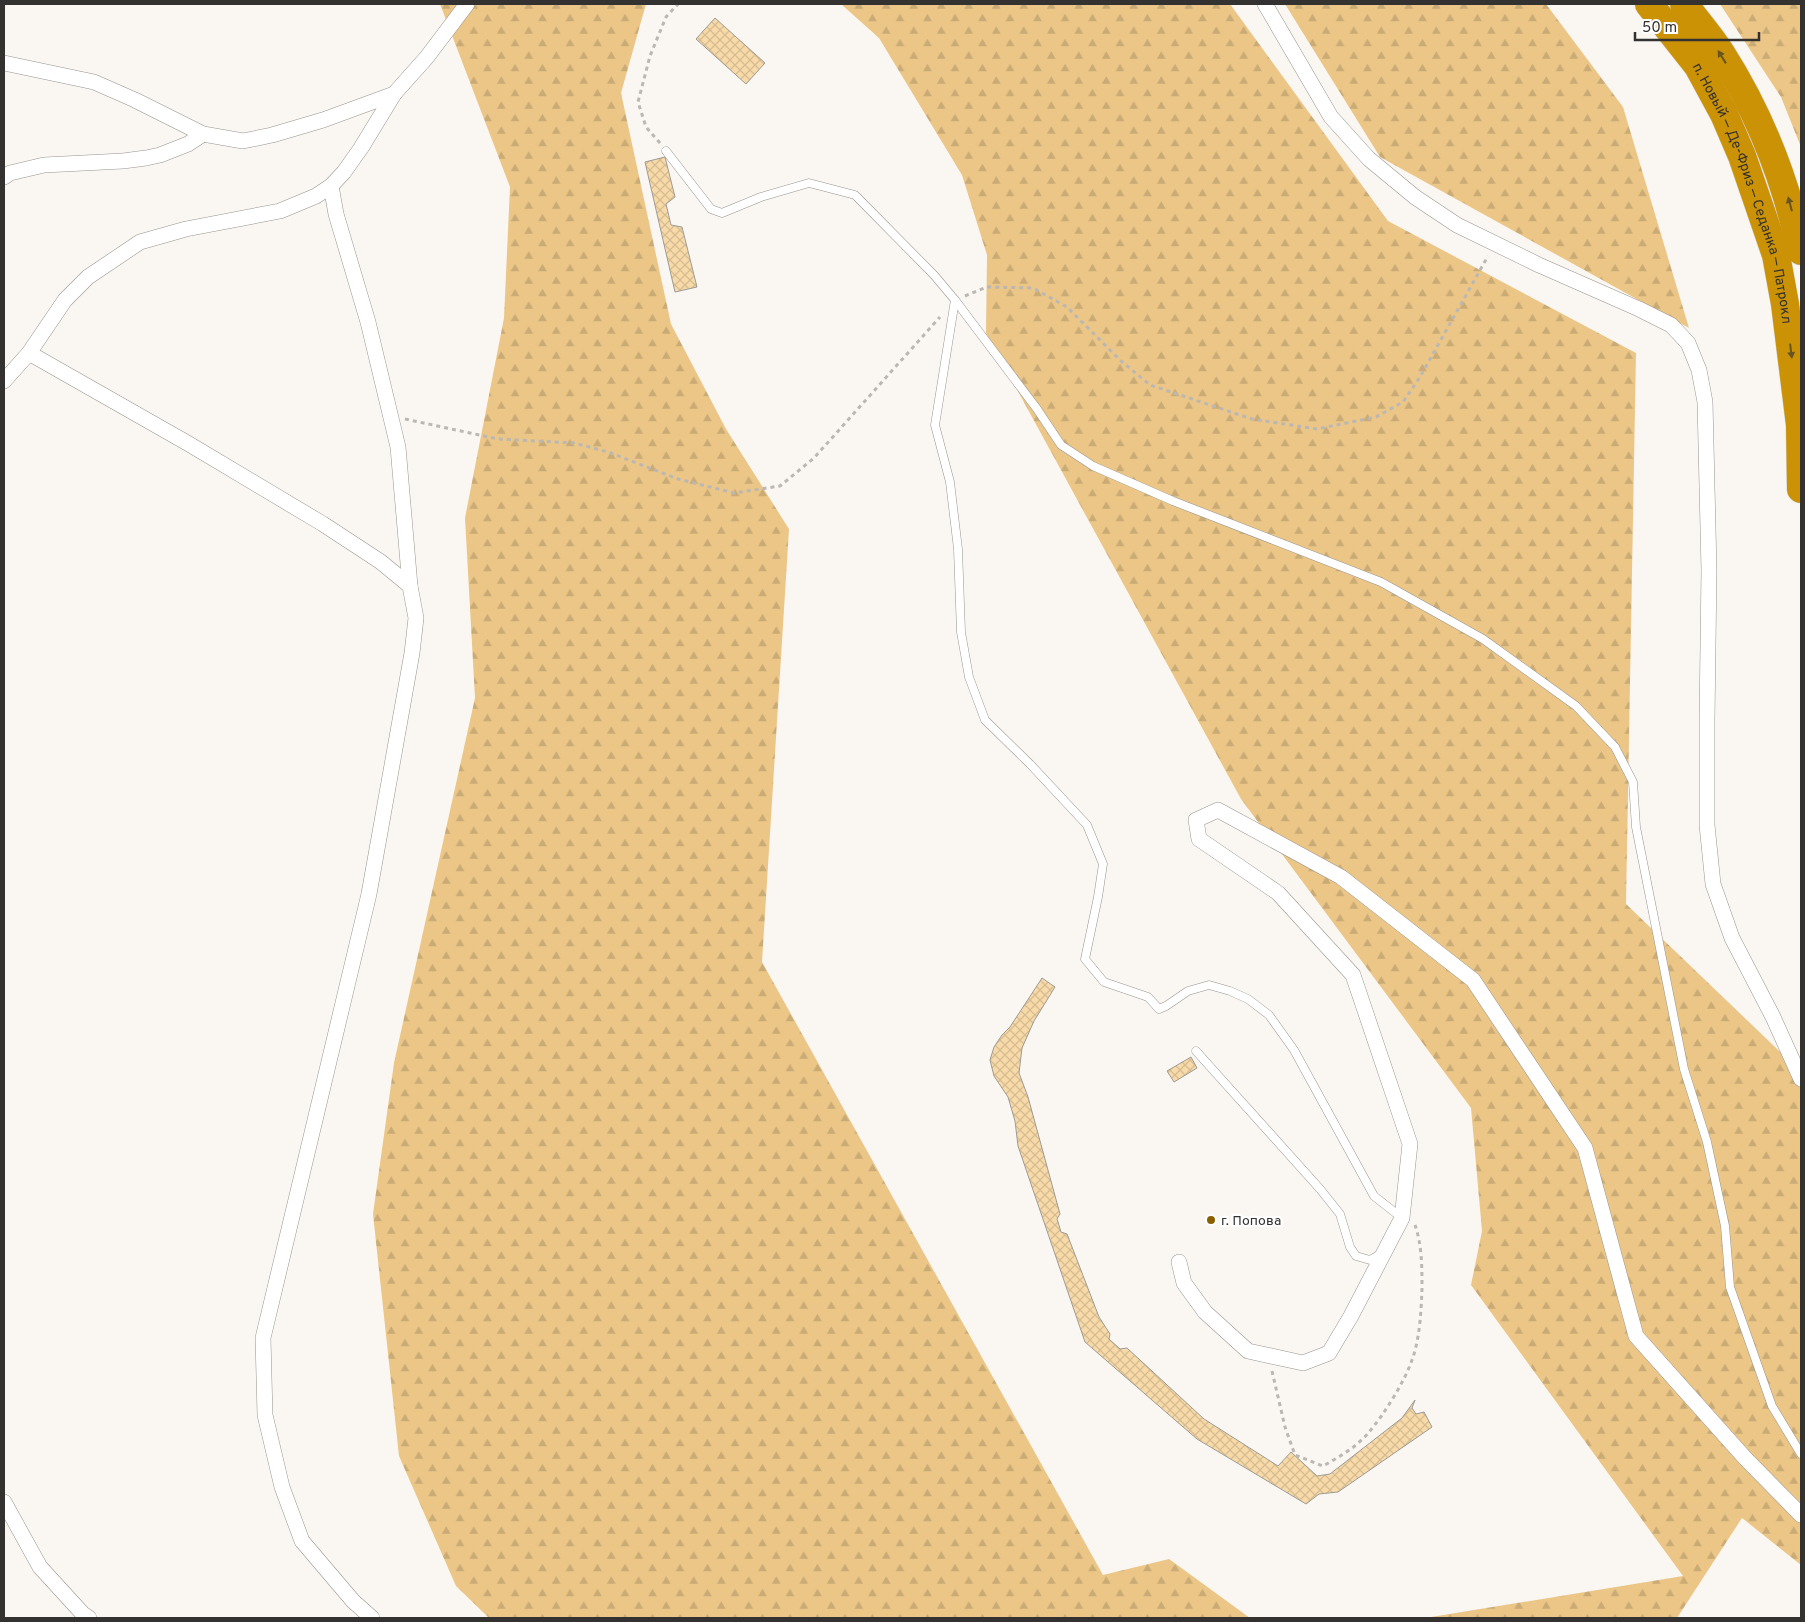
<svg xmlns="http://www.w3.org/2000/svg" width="1805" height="1622" font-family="Overpass,sans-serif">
<defs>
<pattern id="forest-firs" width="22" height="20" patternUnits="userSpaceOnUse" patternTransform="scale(1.25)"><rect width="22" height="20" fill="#ebc687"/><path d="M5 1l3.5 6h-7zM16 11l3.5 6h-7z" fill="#caab75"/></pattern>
<pattern id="building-cross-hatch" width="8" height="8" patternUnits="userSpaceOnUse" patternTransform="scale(1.25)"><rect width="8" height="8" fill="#f8daa8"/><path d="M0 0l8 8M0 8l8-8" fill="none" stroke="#d5bc91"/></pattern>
</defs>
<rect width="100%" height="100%" fill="#faf7f2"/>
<g fill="url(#forest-firs)">
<path d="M 440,4 L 646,4 L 621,93 L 671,324 L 726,429 L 789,529 L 762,962 L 1103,1575 L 1169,1559 L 1250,1618 L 489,1618 L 456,1586 L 399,1456 L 373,1214 L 394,1063 L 475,698 L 465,518 L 504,318 L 510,187 Z"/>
<path d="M 841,4 L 1230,4 L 1388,221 L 1636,353 L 1626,904 L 1801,1072 L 1801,1565 L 1742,1518 L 1677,1618 L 1425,1618 L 1683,1576 L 1471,1285 L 1482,1231 L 1471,1108 L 1241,799 L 986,333 L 987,255 L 962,175 L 879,38 Z"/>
<path d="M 1285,4 L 1546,4 L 1623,107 L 1689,328 L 1380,157 Z"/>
<path d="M 1720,4 L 1801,4 L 1801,147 L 1781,97 Z"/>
</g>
<g fill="url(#building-cross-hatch)" stroke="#9e9b96">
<path d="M 715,18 L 765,63 L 746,84 L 696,39 Z"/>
<path d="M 665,157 L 675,197 L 666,204 L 671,225 L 682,227 L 697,287 L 675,292 L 645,162 Z"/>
<path d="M 1042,978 L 1055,987 L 1034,1021 L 1022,1048 L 1019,1073 L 1028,1097 L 1060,1214 L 1057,1219 L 1058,1222 L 1061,1232 L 1067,1234 L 1099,1317 L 1110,1334 L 1109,1339 L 1120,1349 L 1127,1348 L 1204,1419 L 1278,1466 L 1291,1452 L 1317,1476 L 1330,1474 L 1402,1418 L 1415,1400 L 1412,1408 L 1416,1414 L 1424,1412 L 1432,1427 L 1338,1492 L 1319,1494 L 1306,1504 L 1197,1439 L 1085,1342 L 1018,1146 L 1015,1121 L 1008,1097 L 994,1076 L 990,1060 L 994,1047 L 1002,1035 L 1010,1027 Z"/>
<path d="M 1191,1057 L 1197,1068 L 1174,1082 L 1167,1071 Z"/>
</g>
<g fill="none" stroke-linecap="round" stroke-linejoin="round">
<g stroke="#989590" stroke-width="9">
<g id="lane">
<path d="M 666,151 L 711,209 L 722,213 L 761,197 L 809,183 L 855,195 L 934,275 L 955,300 L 935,425 L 950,482 L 958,549 L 961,632 L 969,677 L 985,720 L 1030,764 L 1087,825 L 1103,864 L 1098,897 L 1085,959 L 1104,982 L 1148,997 L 1159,1009 L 1166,1006 L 1188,991 L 1209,985 L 1230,991 L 1248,999 L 1269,1015 L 1294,1050 L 1374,1196 L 1402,1218"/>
<path d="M 955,300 L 1037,409 L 1061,445 L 1093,466 L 1173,501 L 1381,582 L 1483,639 L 1576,706 L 1615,747 L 1633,782 L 1636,827 L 1684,1069 L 1707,1142 L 1725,1226 L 1730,1287 L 1772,1406 L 1801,1454"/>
<path d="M 1196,1051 L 1320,1189 L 1340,1214 L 1350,1247 L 1356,1256 L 1370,1260 L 1381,1254"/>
</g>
</g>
<g stroke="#989590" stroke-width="16">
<g id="street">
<path d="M 1265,4 L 1331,117 L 1369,159 L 1415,197 L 1457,225 L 1539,265 L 1639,309 L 1671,325 L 1688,343 L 1699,370 L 1705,402 L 1709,570 L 1707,720 L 1707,825 L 1713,884 L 1732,938 L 1773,1017 L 1801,1079"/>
<path d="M 4,63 L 94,82 L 135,100 L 203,134 L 243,141 L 272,135 L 323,120 L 394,94"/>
<path d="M 4,177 L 10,173 L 44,165 L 123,161 L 146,158 L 160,155 L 188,144 L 203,134"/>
<path d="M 331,186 L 336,214 L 368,322 L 398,447 L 410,586"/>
<path d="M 29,353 L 189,444 L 323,524 L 381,562 L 410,586 L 416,618 L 412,653 L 369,894 L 263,1338 L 265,1415 L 282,1487 L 302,1541 L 353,1601 L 372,1618"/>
<path d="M 4,381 L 29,353 L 65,300 L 88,277 L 140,242 L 186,229 L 280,211 L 316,196 L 331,186 L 344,172 L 361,148 L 394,94 L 427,57 L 467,4"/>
<path d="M 1179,1262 L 1184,1283 L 1205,1312 L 1248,1351 L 1303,1363 L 1329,1353 L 1351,1316 L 1402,1218 L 1410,1144 L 1353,975 L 1278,893 L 1199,839 L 1196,820 L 1218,810 L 1341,877 L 1473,980 L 1585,1148 L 1636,1336 L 1745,1458 L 1801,1515"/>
<path d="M 4,1502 L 40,1567 L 83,1614 L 89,1618"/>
</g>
</g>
<g stroke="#d6d6d6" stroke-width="29">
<g id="highway">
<path id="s1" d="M 1649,4 L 1698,66 L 1724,114 L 1742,156 L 1776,255 L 1785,304 L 1800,425 L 1801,489"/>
<path d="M 1684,4 C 1696,20 1710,36 1721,53 C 1760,114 1786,181 1801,251"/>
</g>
</g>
<g stroke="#bbb8b4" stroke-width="3" stroke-dasharray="4 4" stroke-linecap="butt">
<path d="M 660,143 L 646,127 L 638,102 L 650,56 L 666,17 L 678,4"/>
<path d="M 965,296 L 987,287 L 1033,288 L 1067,307 L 1121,361 L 1150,385 L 1252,419 L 1317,429 L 1376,417 L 1403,402 L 1420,377 L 1488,256"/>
<path d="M 405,419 L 498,439 L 574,443 L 608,452 L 678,479 L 734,493 L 780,486 L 814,458 L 940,317"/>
<path d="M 1272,1371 L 1285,1427 L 1295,1455 L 1323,1466 C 1339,1457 1357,1447 1369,1432 C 1383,1416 1405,1381 1412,1360 C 1420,1338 1421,1312 1422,1289 C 1422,1267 1422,1245 1415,1225"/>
</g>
<use href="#lane" stroke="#fff" stroke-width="8"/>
<use href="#street" stroke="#fff" stroke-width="15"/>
<use href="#highway" stroke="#cb9206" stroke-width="28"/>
</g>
<defs><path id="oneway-solid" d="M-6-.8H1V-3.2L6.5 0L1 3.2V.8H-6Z" transform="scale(1.25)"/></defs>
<g fill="#685421">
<use href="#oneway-solid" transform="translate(1722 57) rotate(-122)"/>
<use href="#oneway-solid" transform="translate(1790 204) rotate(-105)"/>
<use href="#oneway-solid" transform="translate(1791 351) rotate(83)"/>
</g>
<circle fill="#886000" stroke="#fff" stroke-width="2" cx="1211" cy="1220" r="5"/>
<g text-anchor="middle" stroke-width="4.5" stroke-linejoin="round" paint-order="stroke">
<g font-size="14" fill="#333230" stroke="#fff">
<text dy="5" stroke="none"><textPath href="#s1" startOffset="215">п. Новый — Де-Фриз — Седанка — Патрокл</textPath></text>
</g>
<g font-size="14" fill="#333230" stroke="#fff" text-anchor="start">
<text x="1221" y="1225">г. Попова</text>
</g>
</g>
<rect width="1805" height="1622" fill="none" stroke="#333230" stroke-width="10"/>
<path d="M1635 32v8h124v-8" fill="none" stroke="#333230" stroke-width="2.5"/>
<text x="1642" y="32" font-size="15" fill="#333230" stroke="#ffffff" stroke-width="4" paint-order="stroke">50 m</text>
</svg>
